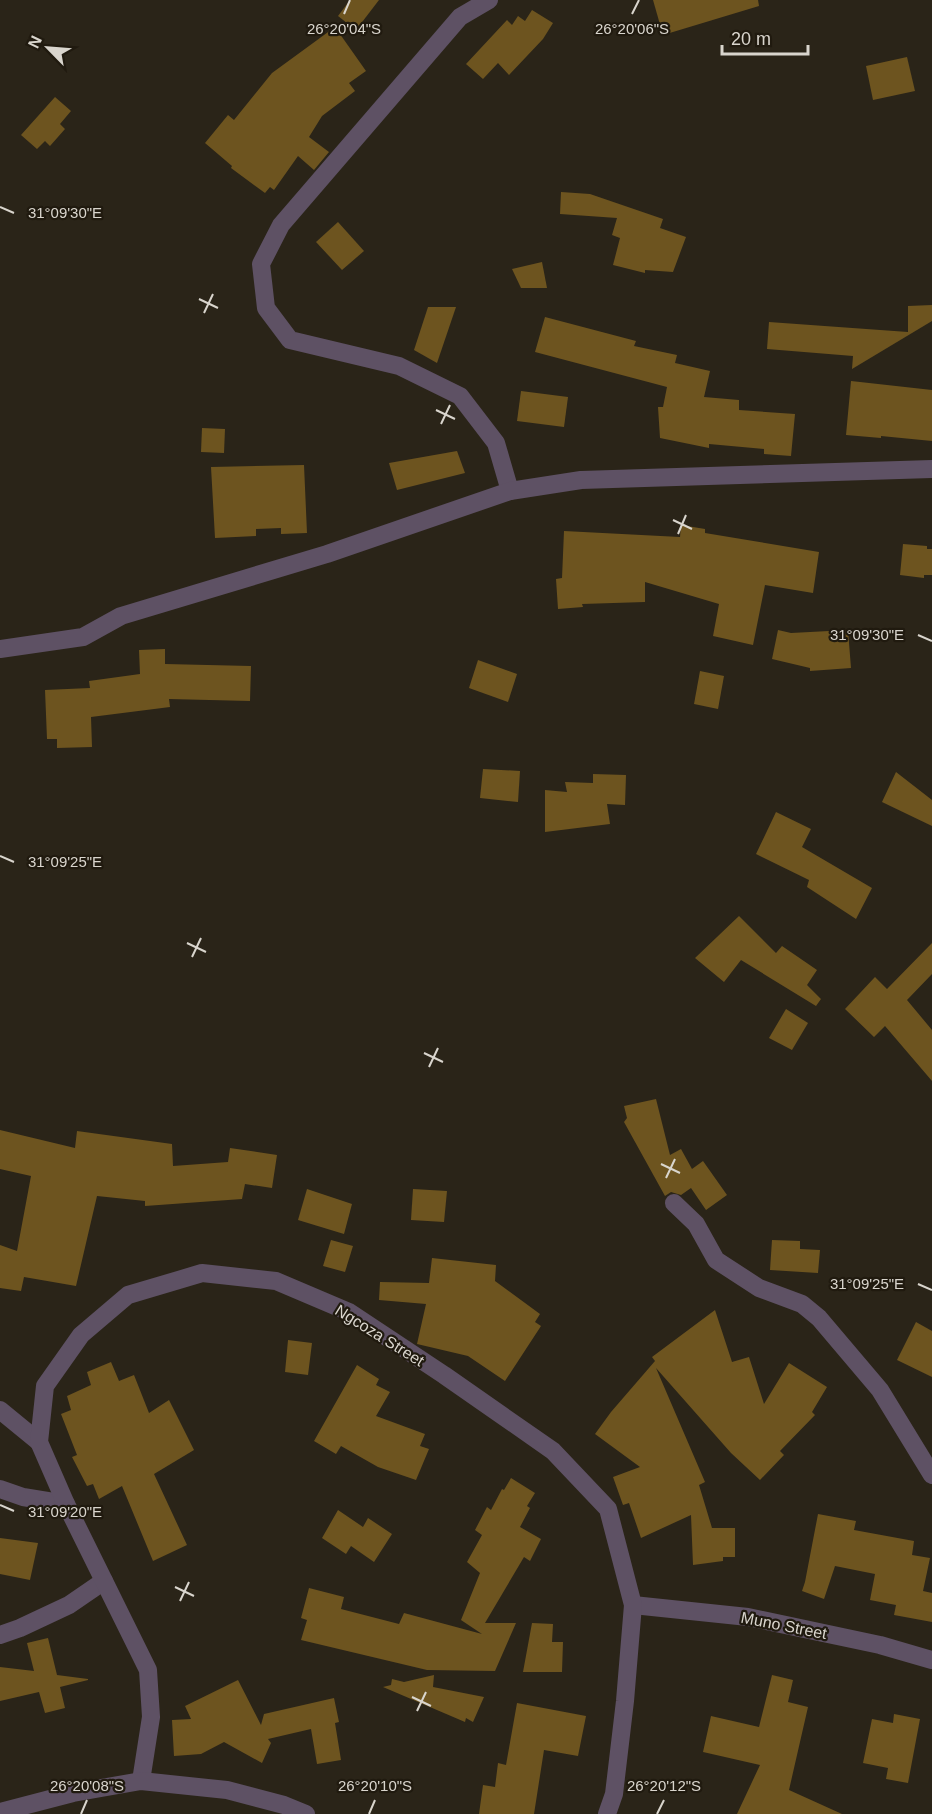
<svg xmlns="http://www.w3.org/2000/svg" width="932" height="1814" font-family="Helvetica,sans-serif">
<rect width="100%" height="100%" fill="#2a2418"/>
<g fill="#6d541f">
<path d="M 350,0 L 379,0 L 356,30 L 338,16 Z"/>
<path d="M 653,0 L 758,0 L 759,6 L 663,35 Z"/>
<path d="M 532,10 L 553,23 L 543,39 L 509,75 L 498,63 L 483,79 L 466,64 L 507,20 L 512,25 L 518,16 L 525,21 Z"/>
<path d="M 335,27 L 366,71 L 349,83 L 355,91 L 322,116 L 309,137 L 329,152 L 314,170 L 298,156 L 274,190 L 270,187 L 265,193 L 231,168 L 232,166 L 205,143 L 228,115 L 234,120 L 272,73 Z"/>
<path d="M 907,57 L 915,91 L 873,100 L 866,66 Z"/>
<path d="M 55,97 L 71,111 L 60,124 L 65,129 L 50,146 L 45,141 L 37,149 L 21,135 Z"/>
<path d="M 561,192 L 590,194 L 663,219 L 660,228 L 686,237 L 673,272 L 645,270 L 645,273 L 613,265 L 620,238 L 612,235 L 617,218 L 560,214 Z"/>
<path d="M 338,222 L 364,251 L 342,270 L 316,242 Z"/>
<path d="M 542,262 L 547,288 L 521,288 L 512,269 Z"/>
<path d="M 932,305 L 932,321 L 852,369 L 853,356 L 767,349 L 769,322 L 908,332 L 908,306 Z"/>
<path d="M 428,307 L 456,307 L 437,363 L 414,350 Z"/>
<path d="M 545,317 L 636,341 L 634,346 L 677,355 L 675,363 L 710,371 L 704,397 L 739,400 L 739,410 L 795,414 L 791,456 L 764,454 L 764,449 L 709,444 L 709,448 L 660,438 L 658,407 L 663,407 L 667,387 L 535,352 Z"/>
<path d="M 851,381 L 932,390 L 932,441 L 881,436 L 881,438 L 846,435 Z"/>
<path d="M 521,391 L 568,397 L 564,427 L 517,421 Z"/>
<path d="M 202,428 L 225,429 L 224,453 L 201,452 Z"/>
<path d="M 457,451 L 465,473 L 397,490 L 389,463 Z"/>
<path d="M 304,465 L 307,533 L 281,534 L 281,528 L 256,529 L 256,536 L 215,538 L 211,467 Z"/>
<path d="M 681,525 L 705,529 L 705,533 L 819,552 L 813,593 L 765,585 L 753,645 L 713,636 L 719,604 L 645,582 L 645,602 L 582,604 L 583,607 L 558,609 L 556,579 L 562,578 L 564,531 L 680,537 Z"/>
<path d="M 903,544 L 927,546 L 927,549 L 932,549 L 932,575 L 924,575 L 924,578 L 900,575 Z"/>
<path d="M 778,630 L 791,633 L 848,630 L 851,668 L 810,671 L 810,668 L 772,659 Z"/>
<path d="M 165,649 L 165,664 L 251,666 L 250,701 L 169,699 L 170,707 L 91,717 L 92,747 L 57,748 L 57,739 L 47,739 L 45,690 L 90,688 L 89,681 L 140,674 L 139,650 Z"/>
<path d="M 478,660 L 517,674 L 508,702 L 469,688 Z"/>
<path d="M 700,671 L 724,676 L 718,709 L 694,704 Z"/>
<path d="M 483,769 L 520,771 L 518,802 L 480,798 Z"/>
<path d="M 896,772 L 932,800 L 932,826 L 882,802 Z"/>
<path d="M 593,774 L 626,775 L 625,805 L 607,804 L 610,824 L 545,832 L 545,790 L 567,792 L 565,782 L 593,783 Z"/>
<path d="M 776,812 L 811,829 L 802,847 L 872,888 L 856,919 L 807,887 L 809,880 L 756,854 Z"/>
<path d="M 739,916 L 776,953 L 782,946 L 817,970 L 807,985 L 821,999 L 816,1006 L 741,960 L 724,982 L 695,958 Z"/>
<path d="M 932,943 L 932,974 L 907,1000 L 932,1030 L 932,1081 L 885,1026 L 874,1037 L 845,1009 L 875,977 L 887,989 Z"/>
<path d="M 786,1009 L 808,1023 L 792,1050 L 769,1038 Z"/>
<path d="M 656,1099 L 670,1155 L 681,1149 L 692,1169 L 703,1161 L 727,1195 L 706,1210 L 691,1188 L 681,1195 L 671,1192 L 665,1196 L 624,1122 L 627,1118 L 624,1106 Z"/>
<path d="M 0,1130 L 75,1148 L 77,1131 L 172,1144 L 173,1166 L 228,1162 L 230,1148 L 277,1155 L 272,1188 L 245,1184 L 242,1199 L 145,1206 L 145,1201 L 97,1196 L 76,1286 L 24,1277 L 21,1291 L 0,1288 L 0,1245 L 17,1251 L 31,1176 L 0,1169 Z"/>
<path d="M 307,1189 L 352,1204 L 344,1234 L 298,1220 Z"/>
<path d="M 413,1189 L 447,1191 L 444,1222 L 411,1220 Z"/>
<path d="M 331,1240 L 353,1246 L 345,1272 L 323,1266 Z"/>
<path d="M 772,1240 L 800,1241 L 800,1249 L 820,1250 L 818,1273 L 770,1270 Z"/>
<path d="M 432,1258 L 496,1265 L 495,1281 L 540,1314 L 535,1322 L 541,1326 L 505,1381 L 468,1356 L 417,1344 L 426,1304 L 379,1300 L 380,1282 L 429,1283 Z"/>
<path d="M 715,1310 L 732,1362 L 749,1357 L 764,1404 L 789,1363 L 827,1387 L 812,1412 L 815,1415 L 780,1451 L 784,1455 L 760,1480 L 731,1453 L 656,1368 L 705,1482 L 699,1485 L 712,1528 L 735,1528 L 735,1557 L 723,1557 L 723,1561 L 693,1565 L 691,1515 L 641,1538 L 629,1503 L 623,1505 L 613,1477 L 640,1467 L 595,1434 L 611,1412 L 655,1361 L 652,1357 Z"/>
<path d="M 916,1322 L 932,1331 L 932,1377 L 897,1360 Z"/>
<path d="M 288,1340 L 312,1343 L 308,1375 L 285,1372 Z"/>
<path d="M 111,1362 L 119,1381 L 134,1375 L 149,1413 L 169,1400 L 194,1450 L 154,1474 L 187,1545 L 153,1561 L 122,1486 L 99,1499 L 93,1484 L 87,1486 L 72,1457 L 77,1455 L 61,1414 L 71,1410 L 67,1396 L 91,1385 L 87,1372 Z"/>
<path d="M 357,1365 L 379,1379 L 376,1385 L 390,1392 L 376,1416 L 425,1434 L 420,1446 L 429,1449 L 416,1480 L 378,1467 L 341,1446 L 336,1454 L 314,1441 Z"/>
<path d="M 511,1478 L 535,1493 L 527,1506 L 530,1508 L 520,1527 L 541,1539 L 530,1561 L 524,1557 L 485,1623 L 516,1623 L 495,1671 L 427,1670 L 301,1640 L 307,1620 L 301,1618 L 309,1588 L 344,1597 L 341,1609 L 399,1624 L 404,1613 L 482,1634 L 461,1620 L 480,1573 L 467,1562 L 482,1535 L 475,1530 L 487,1507 L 491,1510 L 502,1489 L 504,1490 Z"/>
<path d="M 338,1510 L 363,1527 L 368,1518 L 392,1534 L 374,1562 L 351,1546 L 346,1554 L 322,1538 Z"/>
<path d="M 818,1514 L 856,1521 L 854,1530 L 914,1541 L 912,1555 L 930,1558 L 923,1591 L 932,1593 L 932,1622 L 894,1615 L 896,1605 L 870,1600 L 875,1574 L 835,1566 L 824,1599 L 802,1591 L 805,1582 Z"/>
<path d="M 0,1538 L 38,1543 L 30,1580 L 0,1574 Z"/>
<path d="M 532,1623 L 553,1624 L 552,1642 L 563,1642 L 562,1672 L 523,1672 Z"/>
<path d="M 48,1638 L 57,1675 L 88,1679 L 88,1680 L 60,1687 L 65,1708 L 45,1713 L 39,1692 L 0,1701 L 0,1667 L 34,1671 L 27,1643 Z"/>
<path d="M 434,1675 L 433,1687 L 484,1697 L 473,1722 L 466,1718 L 465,1722 L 383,1687 L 391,1685 L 392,1679 L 404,1682 Z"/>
<path d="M 772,1675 L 793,1680 L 788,1702 L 808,1707 L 789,1790 L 842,1814 L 737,1814 L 760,1765 L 703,1752 L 711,1716 L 759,1727 Z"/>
<path d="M 238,1680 L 261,1725 L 264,1714 L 334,1698 L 339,1722 L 335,1723 L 341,1760 L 317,1764 L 311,1729 L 268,1739 L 271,1743 L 262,1763 L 224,1742 L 201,1754 L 174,1756 L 172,1720 L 191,1719 L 185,1706 Z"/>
<path d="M 517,1703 L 586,1716 L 578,1756 L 544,1750 L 534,1814 L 479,1814 L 483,1785 L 495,1787 L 498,1763 L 506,1765 Z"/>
<path d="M 894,1714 L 920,1719 L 908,1783 L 886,1779 L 888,1768 L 863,1763 L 872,1719 L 893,1723 Z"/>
</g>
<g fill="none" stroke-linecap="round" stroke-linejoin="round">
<g stroke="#5e5164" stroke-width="18">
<path d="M 489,0 L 460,17 L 281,225 L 261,264 L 266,308 L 290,340 L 399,366 L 460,396 L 496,443 L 510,491"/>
<path d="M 0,649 L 83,637 L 121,616 L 327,554 L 510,491 L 581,480 L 932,469"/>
<path d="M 674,1203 L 696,1224 L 716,1260 L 759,1288 L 802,1304 L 819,1318 L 880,1390 L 932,1475"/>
<path d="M 0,1410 L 39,1442"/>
<path d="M 0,1489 L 23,1497 L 66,1504"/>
<path d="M 633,1605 L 748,1617 L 880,1645 L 932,1660"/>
<path d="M 0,1635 L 20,1628 L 69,1605 L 104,1581"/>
<path d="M 141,1781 L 151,1717 L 148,1670 L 66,1504 L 39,1442 L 45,1386 L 81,1335 L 128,1295 L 202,1273 L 276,1281 L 349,1312 L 444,1375 L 553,1451 L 608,1509 L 633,1605 L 625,1701 L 614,1794 L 607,1814"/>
<path d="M 0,1812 L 73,1793 L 141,1781 L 227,1790 L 284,1805 L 306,1814"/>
</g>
</g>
<path fill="none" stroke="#d9d5cd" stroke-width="2" d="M 344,14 L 350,0M 632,14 L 639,0M 0,207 L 14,213M 199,299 L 218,308M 204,313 L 213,294M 436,410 L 455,419M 441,424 L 450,405M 673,520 L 692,529M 678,534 L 686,515M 918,635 L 932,641M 0,856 L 14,862M 187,943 L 206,952M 192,957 L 201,938M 424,1053 L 443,1062M 429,1067 L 438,1048M 661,1164 L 680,1173M 666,1178 L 675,1159M 918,1284 L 932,1290M 0,1505 L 14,1511M 175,1587 L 194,1596M 180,1601 L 189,1582M 412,1697 L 431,1706M 417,1711 L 426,1692M 81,1814 L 87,1800M 369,1814 L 375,1800M 657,1814 L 664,1800"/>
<g text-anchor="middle" stroke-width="4.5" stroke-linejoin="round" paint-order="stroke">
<g font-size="16" fill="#d9d5cd" stroke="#201a0f">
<text transform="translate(380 1335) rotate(32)" y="6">Ngcoza Street</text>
<text transform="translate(784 1625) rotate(11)" y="6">Muno Street</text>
</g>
</g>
<g font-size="15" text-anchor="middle" fill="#d9d5cd" stroke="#201a0f" stroke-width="4.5" stroke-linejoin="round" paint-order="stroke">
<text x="344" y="34">26°20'04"S</text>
<text x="632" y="34">26°20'06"S</text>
<text x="65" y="218">31°09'30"E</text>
<text x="867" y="640">31°09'30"E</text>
<text x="65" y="867">31°09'25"E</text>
<text x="867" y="1289">31°09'25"E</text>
<text x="65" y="1517">31°09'20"E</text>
<text x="87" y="1791">26°20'08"S</text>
<text x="375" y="1791">26°20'10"S</text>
<text x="664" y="1791">26°20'12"S</text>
</g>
<g transform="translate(48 48) rotate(295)" stroke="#201a0f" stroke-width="4.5" paint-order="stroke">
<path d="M0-4.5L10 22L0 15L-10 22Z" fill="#d9d5cd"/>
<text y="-9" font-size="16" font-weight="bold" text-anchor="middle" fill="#d9d5cd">N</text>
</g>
<path d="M722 45v9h86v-9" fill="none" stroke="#d9d5cd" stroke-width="3"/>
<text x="731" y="45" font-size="18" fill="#d9d5cd" stroke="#201a0f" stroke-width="4.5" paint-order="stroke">20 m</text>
</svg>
